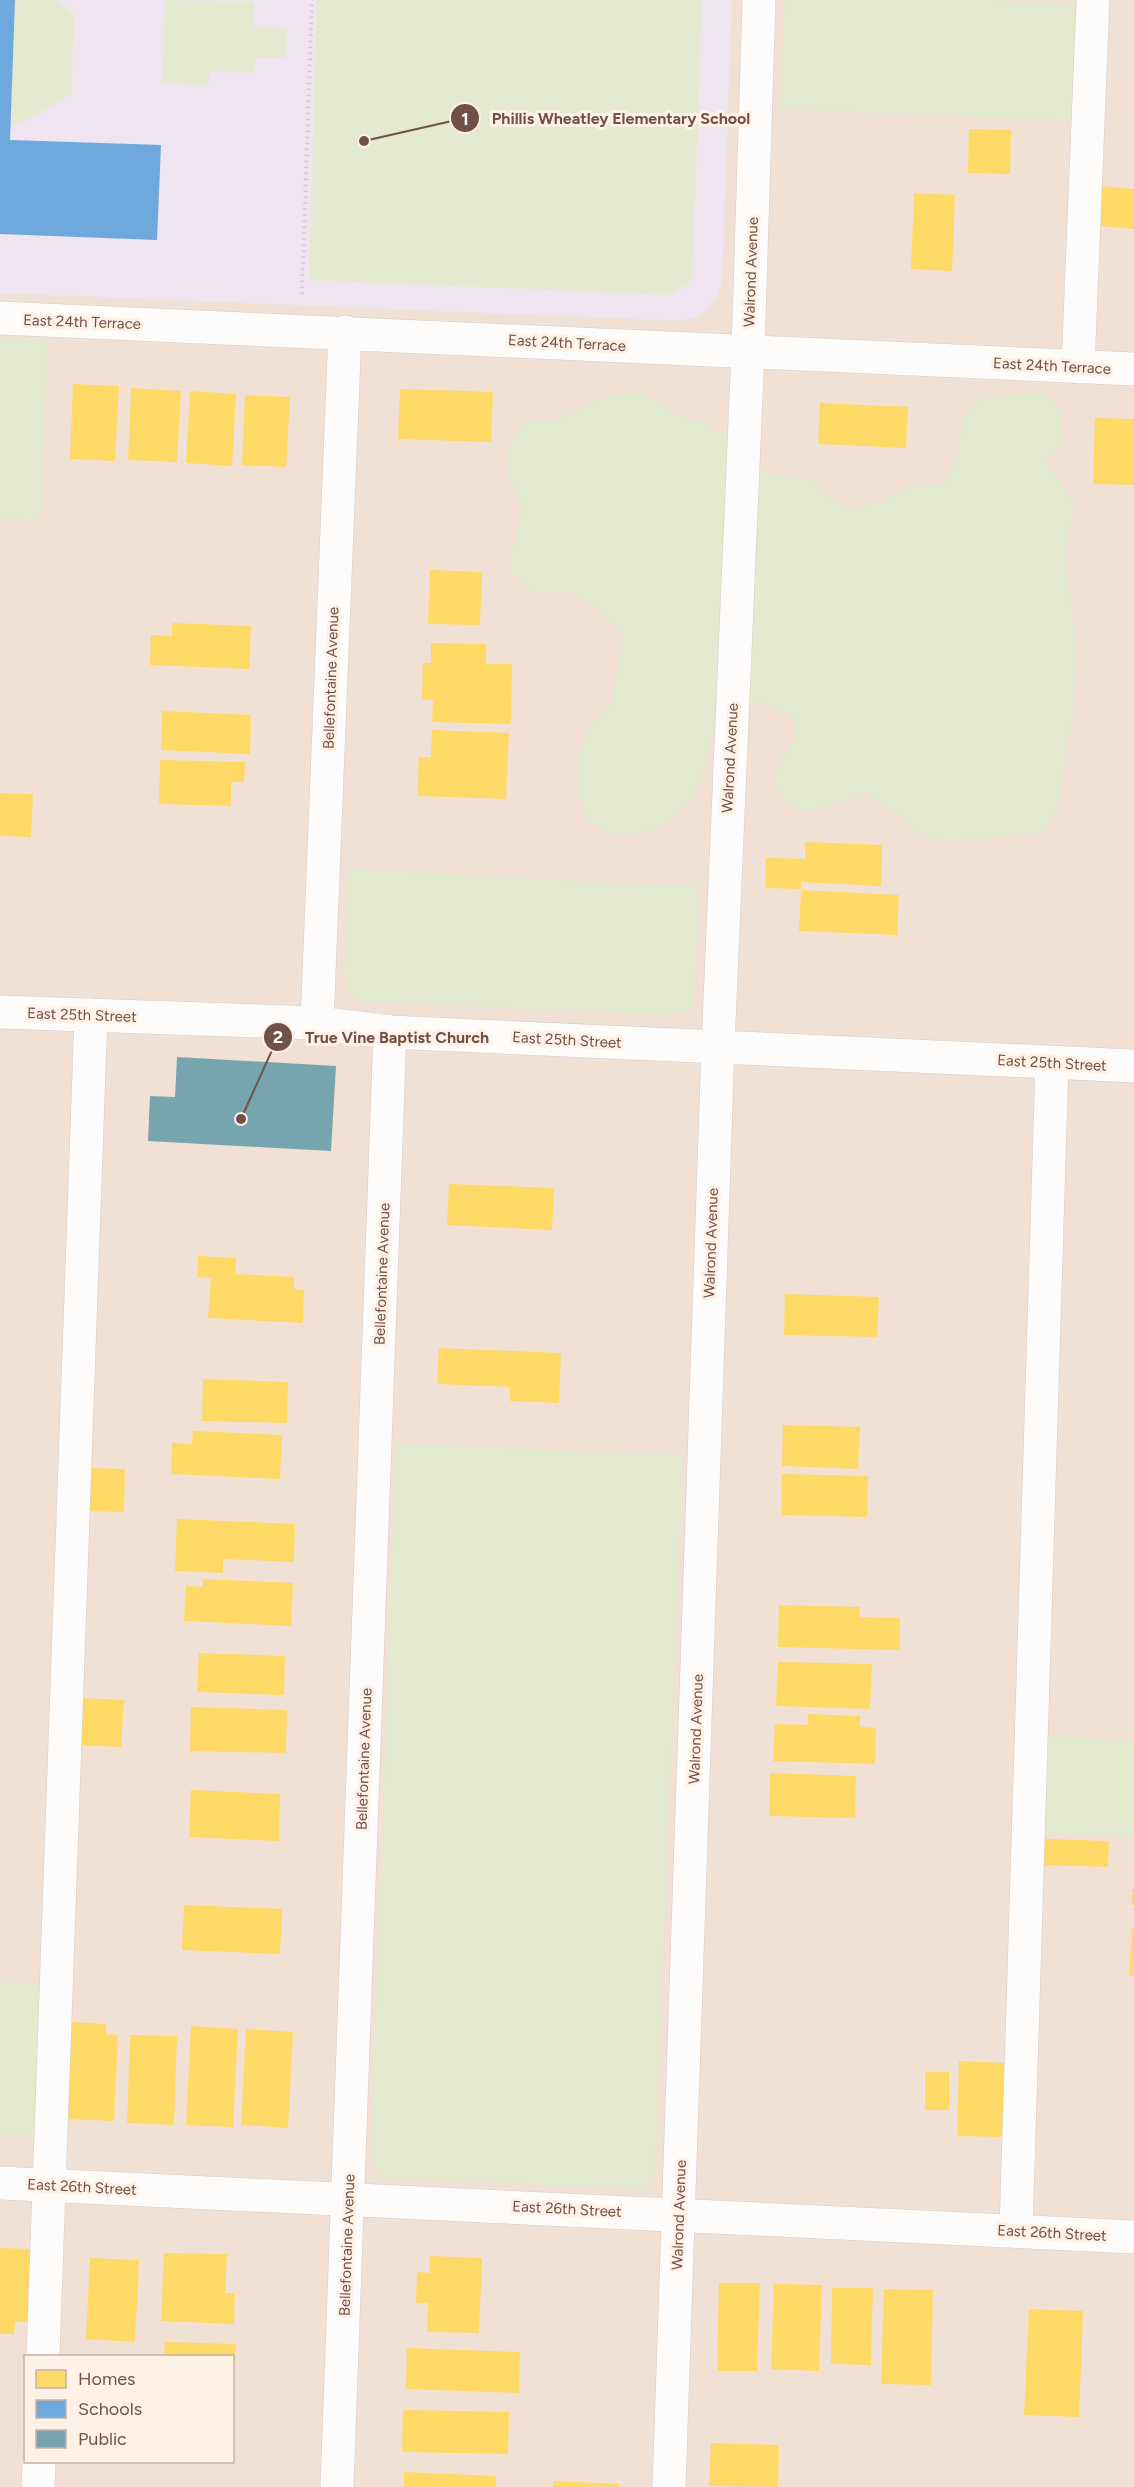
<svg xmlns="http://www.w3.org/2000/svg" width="1134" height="2487" font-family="Figtree,sans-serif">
<rect width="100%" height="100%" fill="#f5ede5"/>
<path fill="#f1e1d5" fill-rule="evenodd" d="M 0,0 L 1134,0 L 1134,2487 L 0,2487 ZM 26,2356 L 232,2356 L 232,2462 L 26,2462 Z"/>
<path fill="#efe4ef" d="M 0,0 L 732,0 L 722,281 L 717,298 L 701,315 L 682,321 L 0,293 Z"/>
<g fill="#e3ead0">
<path d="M 15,0 L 55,0 L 74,14 L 71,95 L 10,129 Z"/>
<path d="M 165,0 L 254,2 L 253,27 L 287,28 L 286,58 L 255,58 L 254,73 L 210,72 L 209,85 L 162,83 Z"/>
<path d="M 317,0 L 702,0 L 692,281 L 670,295 L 309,280 Z"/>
<path d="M 785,0 L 991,0 L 1084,4 L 1079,121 L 780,109 Z"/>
<path d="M 0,337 L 48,339 L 42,520 L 0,519 Z"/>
<path d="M 643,393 L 680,416 L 708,425 L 722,433 L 771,474 L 811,480 L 849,510 L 883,501 L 908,487 L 942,485 L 959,455 L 962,421 L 981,398 L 1024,393 L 1046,394 L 1061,414 L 1063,443 L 1046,459 L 1075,506 L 1066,547 L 1075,639 L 1074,707 L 1057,811 L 1044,833 L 947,841 L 914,831 L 890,808 L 868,794 L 808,811 L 786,803 L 774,781 L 782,758 L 796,735 L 793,719 L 763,702 L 726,704 L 710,744 L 703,774 L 690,801 L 673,820 L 646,832 L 615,835 L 588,823 L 578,790 L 578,754 L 592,723 L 612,701 L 624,634 L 600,610 L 569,592 L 534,592 L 510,573 L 512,553 L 523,508 C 507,475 499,453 524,422 L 554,421 L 609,395 Z"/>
<path d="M 348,869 L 700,887 L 694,1002 L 688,1010 L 672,1015 L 360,1001 L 348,991 L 344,976 Z"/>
<path d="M 396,1444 L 683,1455 L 655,2166 L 651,2181 L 643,2189 L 383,2178 L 375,2170 L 371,2155 Z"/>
<path d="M 1040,1736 L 1134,1740 L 1134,1837 L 1036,1832 Z"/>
<path d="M 0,1982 L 43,1983 L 37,2136 L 0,2135 Z"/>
</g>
<g fill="#ffd966">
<path d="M 969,129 L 1011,130 L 1010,174 L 968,173 Z"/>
<path d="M 1101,186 L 1134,189 L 1134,229 L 1099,226 Z"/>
<path d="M 914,193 L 955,195 L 952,271 L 911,269 Z"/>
<path d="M 73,384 L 119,386 L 115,461 L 70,459 Z"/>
<path d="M 131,388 L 181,391 L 177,462 L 128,460 Z"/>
<path d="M 400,389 L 493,392 L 491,442 L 398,439 Z"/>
<path d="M 190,391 L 236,394 L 232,466 L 186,463 Z"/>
<path d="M 245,395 L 290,397 L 286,467 L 242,465 Z"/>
<path d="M 820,403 L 908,407 L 906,448 L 818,444 Z"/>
<path d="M 1095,418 L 1134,419 L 1134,485 L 1093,484 Z"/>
<path d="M 430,570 L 482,572 L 480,625 L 428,624 Z"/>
<path d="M 172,623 L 251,626 L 249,669 L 150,665 L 151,635 L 172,636 Z"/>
<path d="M 431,643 L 486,644 L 486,664 L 512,664 L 511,724 L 432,722 L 433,700 L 422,700 L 423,663 L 431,663 Z"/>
<path d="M 162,711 L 251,715 L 250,754 L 161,750 Z"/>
<path d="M 432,730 L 509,733 L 506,799 L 417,796 L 419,757 L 431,757 Z"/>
<path d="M 160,760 L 245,762 L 244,782 L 231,782 L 231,806 L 159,804 Z"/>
<path d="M 0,793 L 33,794 L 31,837 L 0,836 Z"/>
<path d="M 805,842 L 882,845 L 881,886 L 801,882 L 801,889 L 765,888 L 766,858 L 805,859 Z"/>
<path d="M 801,890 L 899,895 L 897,935 L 799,931 Z"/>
<path d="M 449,1184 L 554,1188 L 552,1230 L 447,1225 Z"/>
<path d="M 198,1256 L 236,1258 L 235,1274 L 294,1277 L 294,1289 L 304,1290 L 303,1323 L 208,1318 L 211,1278 L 197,1277 Z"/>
<path d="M 785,1294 L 879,1297 L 877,1337 L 784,1335 Z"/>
<path d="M 439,1348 L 561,1353 L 559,1403 L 510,1401 L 510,1387 L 437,1384 Z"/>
<path d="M 203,1379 L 288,1382 L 287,1423 L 202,1421 Z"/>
<path d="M 783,1425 L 860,1427 L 858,1469 L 782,1466 Z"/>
<path d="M 193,1431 L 282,1435 L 280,1479 L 171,1474 L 172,1443 L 192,1444 Z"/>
<path d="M 89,1468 L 125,1469 L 124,1512 L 87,1511 Z"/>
<path d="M 782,1474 L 868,1476 L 867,1517 L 781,1515 Z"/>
<path d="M 177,1519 L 295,1524 L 294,1562 L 223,1559 L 223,1573 L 175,1571 Z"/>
<path d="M 203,1579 L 293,1583 L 291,1626 L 184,1621 L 186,1586 L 203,1587 Z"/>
<path d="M 779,1605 L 860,1607 L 859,1617 L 900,1618 L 900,1650 L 778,1647 Z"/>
<path d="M 199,1653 L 285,1656 L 284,1695 L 197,1692 Z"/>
<path d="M 778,1662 L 872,1664 L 870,1709 L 776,1706 Z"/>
<path d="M 79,1698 L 124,1700 L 121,1747 L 78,1745 Z"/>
<path d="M 191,1707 L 287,1710 L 286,1753 L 190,1751 Z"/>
<path d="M 808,1714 L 860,1716 L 860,1727 L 876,1728 L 875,1764 L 773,1761 L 775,1724 L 808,1725 Z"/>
<path d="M 770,1773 L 856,1776 L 855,1818 L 769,1816 Z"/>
<path d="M 191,1790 L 280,1794 L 279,1841 L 189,1837 Z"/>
<path d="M 1045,1839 L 1109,1841 L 1108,1867 L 1044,1865 Z"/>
<path d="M 1132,1889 L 1134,1889 L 1134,1905 L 1131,1905 Z"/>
<path d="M 184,1905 L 282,1909 L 280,1954 L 182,1950 Z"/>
<path d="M 1132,1927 L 1134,1928 L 1134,1976 L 1129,1976 Z"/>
<path d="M 70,2022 L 106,2024 L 106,2034 L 118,2035 L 114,2121 L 66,2119 Z"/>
<path d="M 191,2026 L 238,2029 L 233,2127 L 186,2125 Z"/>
<path d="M 246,2029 L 293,2032 L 288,2128 L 241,2125 Z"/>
<path d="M 130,2035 L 177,2036 L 174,2125 L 127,2123 Z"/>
<path d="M 959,2061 L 1004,2063 L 1002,2137 L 957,2136 Z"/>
<rect x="925" y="2072" width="24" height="38"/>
<path d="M 0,2248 L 30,2249 L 28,2322 L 15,2322 L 14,2334 L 0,2334 Z"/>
<path d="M 164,2253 L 227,2254 L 225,2293 L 235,2293 L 234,2324 L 161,2321 Z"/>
<path d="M 430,2256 L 482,2258 L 479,2333 L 427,2332 L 428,2303 L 416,2303 L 417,2272 L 429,2273 Z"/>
<path d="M 90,2258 L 139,2260 L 135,2342 L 86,2339 Z"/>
<path d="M 719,2283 L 760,2283 L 757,2371 L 717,2371 Z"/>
<path d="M 774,2284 L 822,2285 L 819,2371 L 771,2369 Z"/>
<path d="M 832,2288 L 873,2288 L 871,2365 L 831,2364 Z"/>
<path d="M 884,2289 L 933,2290 L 931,2385 L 881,2384 Z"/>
<path d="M 1029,2309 L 1083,2311 L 1079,2417 L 1024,2415 Z"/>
<path d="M 165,2342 L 236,2344 L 235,2366 L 232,2366 L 232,2356 L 164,2356 Z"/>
<path d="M 407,2348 L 520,2352 L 519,2393 L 406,2389 Z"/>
<path d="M 403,2410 L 509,2412 L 508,2454 L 402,2452 Z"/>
<path d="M 711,2443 L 779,2445 L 778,2487 L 709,2486 Z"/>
<path d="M 404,2472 L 496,2476 L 496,2487 L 404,2487 Z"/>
<path d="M 553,2481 L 620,2484 L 619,2487 L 553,2487 Z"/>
</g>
<path fill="#6fa8dc" d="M 0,0 L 15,0 L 10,140 L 161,145 L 157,240 L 0,234 Z"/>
<path fill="#76a5af" d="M 177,1057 L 336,1066 L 331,1151 L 148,1141 L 150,1096 L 175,1097 Z"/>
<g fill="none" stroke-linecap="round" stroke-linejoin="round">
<g stroke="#d6cac4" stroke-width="34">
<g id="minor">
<path d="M 0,318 L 1134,369"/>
<path d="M 1078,367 L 1093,0"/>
<path d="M 0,1012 L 317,1023 L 390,1032 L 1134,1066"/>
<path d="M 317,1023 L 345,332"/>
<path d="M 0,2183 L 1134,2237"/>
<path d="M 1016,2231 L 1052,1063"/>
<path d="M 43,2356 L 91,1015"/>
<path d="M 38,2487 L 39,2462"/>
<path d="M 337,2487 L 390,1032"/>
<path d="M 669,2487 L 718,1046 L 748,351 L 759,0"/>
</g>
</g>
<path stroke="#d6ccc8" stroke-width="4" stroke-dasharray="1.5 4.5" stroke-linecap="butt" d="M 302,294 L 312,0"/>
<use href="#minor" stroke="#fefcfb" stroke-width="33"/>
</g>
<g text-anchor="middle" stroke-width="6" stroke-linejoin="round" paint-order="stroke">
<g font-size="15" fill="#705148" stroke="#fff1e5">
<text transform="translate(751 272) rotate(-88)" y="5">Walrond Avenue</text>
<text transform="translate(82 322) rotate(2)" y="5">East 24th Terrace</text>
<text transform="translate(567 343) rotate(3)" y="5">East 24th Terrace</text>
<text transform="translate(1052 366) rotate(3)" y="5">East 24th Terrace</text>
<text transform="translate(331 678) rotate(-88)" y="5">Bellefontaine Avenue</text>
<text transform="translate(730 758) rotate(-87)" y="5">Walrond Avenue</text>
<text transform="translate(82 1015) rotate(2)" y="5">East 25th Street</text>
<text transform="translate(567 1040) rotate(3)" y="5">East 25th Street</text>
<text transform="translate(1052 1063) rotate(3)" y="5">East 25th Street</text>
<text transform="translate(711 1243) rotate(-88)" y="5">Walrond Avenue</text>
<text transform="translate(382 1274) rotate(-88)" y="5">Bellefontaine Avenue</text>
<text transform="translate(696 1729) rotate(-88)" y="5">Walrond Avenue</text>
<text transform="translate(364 1759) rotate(-88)" y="5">Bellefontaine Avenue</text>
<text transform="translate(82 2187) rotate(3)" y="5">East 26th Street</text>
<text transform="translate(567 2209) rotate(3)" y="5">East 26th Street</text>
<text transform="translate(679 2215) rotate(-88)" y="5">Walrond Avenue</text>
<text transform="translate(1052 2233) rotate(3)" y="5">East 26th Street</text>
<text transform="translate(347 2245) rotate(-88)" y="5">Bellefontaine Avenue</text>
</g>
</g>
<path fill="none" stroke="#705148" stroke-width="2" d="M364 141L465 118M241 1119L278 1037"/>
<g fill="#705148" stroke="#fff1e5" stroke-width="2">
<circle cx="364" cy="141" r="6"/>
<circle cx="241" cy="1119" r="6"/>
<circle cx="465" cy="118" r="15"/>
<circle cx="278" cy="1037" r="15"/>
</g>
<g font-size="18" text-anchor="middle" font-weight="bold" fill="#fff">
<text x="465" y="125">1</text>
<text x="278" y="1043">2</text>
</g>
<g font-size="16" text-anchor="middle" font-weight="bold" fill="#705148" stroke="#fff1e5" stroke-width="6" stroke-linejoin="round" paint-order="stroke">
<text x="621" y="124">Phillis Wheatley Elementary School</text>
<text x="397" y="1043">True Vine Baptist Church</text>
</g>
<rect x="24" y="2355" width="210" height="108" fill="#fff1e5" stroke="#c6b1a6" stroke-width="1.5"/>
<rect x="36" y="2370" width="30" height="18" fill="#ffd966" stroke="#c6b1a6" stroke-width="1.5"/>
<text x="78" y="2385" font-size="18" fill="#705148">Homes</text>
<rect x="36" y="2400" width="30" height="18" fill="#6fa8dc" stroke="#c6b1a6" stroke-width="1.5"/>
<text x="78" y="2415" font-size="18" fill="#705148">Schools</text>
<rect x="36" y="2430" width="30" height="18" fill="#76a5af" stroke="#c6b1a6" stroke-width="1.5"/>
<text x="78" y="2445" font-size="18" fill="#705148">Public</text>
</svg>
